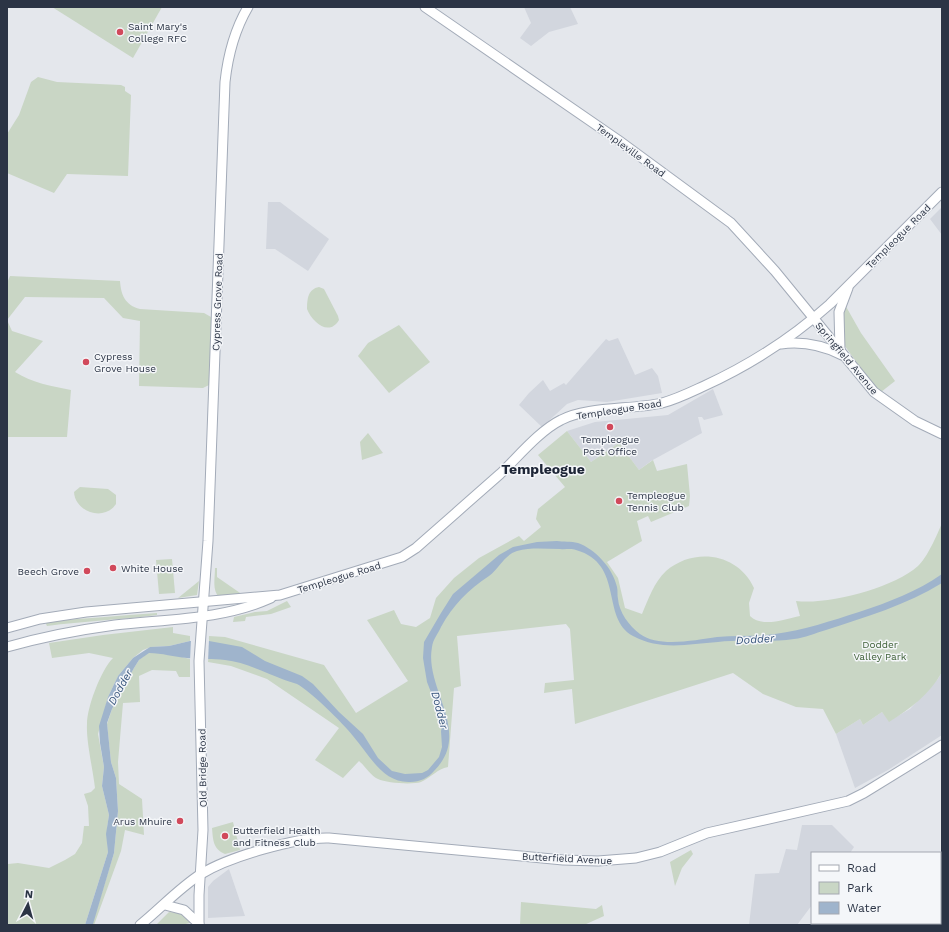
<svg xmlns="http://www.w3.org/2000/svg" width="949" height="932" font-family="'Work Sans',sans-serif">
<rect width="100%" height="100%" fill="#e4e7ec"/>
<g fill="#d2d6de">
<path d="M 524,7 L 570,7 L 578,24 L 549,32 L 531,46 L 520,38 L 531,23 Z"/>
<path d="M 268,202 L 280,202 L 329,239 L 308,271 L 275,249 L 266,249 Z"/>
<path d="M 942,207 L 942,235 L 930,219 Z"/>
<path d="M 618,338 L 635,375 L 652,368 L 658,376 L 662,393 L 607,402 L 578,400 L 567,404 L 542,427 L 519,405 L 529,393 L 543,380 L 550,391 L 564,383 L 566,385 L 606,339 L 609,341 Z"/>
<path d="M 713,389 L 723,415 L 704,420 L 702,417 L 698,417 L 702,433 L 651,461 L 639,470 L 619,443 L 591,462 L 567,431 L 595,422 L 668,415 Z"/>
<path d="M 942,672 L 942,735 L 888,770 L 855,788 L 836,734 L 860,719 L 863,725 L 882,712 L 889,721 L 910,709 L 938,679 Z"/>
<path d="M 802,825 L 832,825 L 854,847 L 850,853 L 812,853 L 812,905 L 797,925 L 749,925 L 755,874 L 779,873 L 786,849 L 797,850 Z"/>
<path d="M 229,869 L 245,916 L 208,918 L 208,887 L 213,881 Z"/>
</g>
<g fill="#c9d6c5">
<path d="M 52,7 L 162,7 L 133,58 Z"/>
<path d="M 38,77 L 57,82 L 121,85 L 125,87 L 125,91 L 131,95 L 128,176 L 67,174 L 54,193 L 7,173 L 7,134 L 19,115 L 31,82 Z"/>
<path d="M 10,276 L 120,281 C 121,295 125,305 140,309 L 204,313 L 211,317 L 213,324 L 211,376 L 209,385 L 203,388 L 139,386 L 140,321 L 123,318 L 104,298 L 25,297 L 7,320 L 12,331 L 43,341 L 15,372 C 33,383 51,386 71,390 L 67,437 L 7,437 L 7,283 Z"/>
<path d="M 319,287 L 324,289 L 338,316 L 339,320 C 329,337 312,322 307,309 C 307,299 308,289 319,287 Z"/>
<path d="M 844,303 L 861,333 L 895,381 L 881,392 L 870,381 L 842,342 Z"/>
<path d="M 399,325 L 430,362 L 389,393 L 358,356 L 368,343 Z"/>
<path d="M 567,431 L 591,462 L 619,443 L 639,470 L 653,460 L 657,471 L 687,464 L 690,496 L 689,506 L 651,522 L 648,516 L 637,521 L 642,541 L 607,562 L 618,578 L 625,608 L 642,614 C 648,600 654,582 666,571 C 694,547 738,553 754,588 L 749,603 L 750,616 C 762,628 785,619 800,616 L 796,601 C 829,605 893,588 918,566 C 927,558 937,535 942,523 L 942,672 C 930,694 910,709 889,722 L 882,712 L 863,725 L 860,719 L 836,734 L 823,709 L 796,707 L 763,694 L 733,673 L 575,724 L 572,689 L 544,693 L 545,683 L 574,680 L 570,629 L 566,624 L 457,636 L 461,686 L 454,688 L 448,767 C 437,769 432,777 421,782 C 412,785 386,783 378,779 C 371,776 365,766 359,761 L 343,778 L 315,760 L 339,728 L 267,679 L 231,666 L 208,662 L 209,636 L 225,637 L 324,665 L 356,713 L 408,681 L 367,620 L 394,610 L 401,624 L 416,627 L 430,618 L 436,598 L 454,578 L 479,558 L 519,536 L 524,541 L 541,527 L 536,519 L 538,509 L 565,487 L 538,455 Z"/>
<path d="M 368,433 L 383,453 L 362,460 L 360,442 Z"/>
<path d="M 80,487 L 108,489 L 116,495 L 116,504 C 104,522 75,512 74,492 Z"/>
<path d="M 172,559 L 175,593 L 159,594 L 156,560 Z"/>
<path d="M 215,568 L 217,568 L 217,577 L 243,595 L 219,597 C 212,590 215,578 215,568 Z"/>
<path d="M 199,581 L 197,595 L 178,598 Z"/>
<path d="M 287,601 L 291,607 L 271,614 L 246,617 L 245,621 L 233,622 L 234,617 L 255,612 L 267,611 Z"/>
<path d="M 157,613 L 157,615 C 120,620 83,621 47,626 L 46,624 L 47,622 C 83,618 120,616 157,613 Z"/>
<path d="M 173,627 L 173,633 L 190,636 L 190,641 L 169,646 L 151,647 L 143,650 L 133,658 L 118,676 L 108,697 L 98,734 L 104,767 L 102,786 L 109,815 L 107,828 L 108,852 L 85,925 L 7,925 L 8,864 L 18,863 L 49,868 L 65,860 L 75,854 L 82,843 L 84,826 L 89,826 L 88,806 L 84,794 L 91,792 L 95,788 C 93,770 86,741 87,724 C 87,707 101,670 113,658 L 89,653 L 52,658 L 49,643 L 103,635 Z"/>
<path d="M 149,652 L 170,654 L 190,659 L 190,677 L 179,677 L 176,671 L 152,670 L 139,676 L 140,702 L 123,703 L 118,762 L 119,784 L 142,799 L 144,835 L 125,830 L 121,851 L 94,925 L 92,925 L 114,853 L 118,811 L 116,778 L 111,762 L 107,724 L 112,709 L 134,668 L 139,660 Z"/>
<path d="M 233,822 L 240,850 L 225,854 C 213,849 213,840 212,828 Z"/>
<path d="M 691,850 L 693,854 L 682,868 L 675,886 L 670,862 Z"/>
<path d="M 521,902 L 596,909 L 602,905 L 604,916 L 584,925 L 520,925 Z"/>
<path d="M 169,912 L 180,913 L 190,923 L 181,925 L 156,925 Z"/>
</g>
<path fill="#9fb4cc" d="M 557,541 C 563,542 571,541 578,543 C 595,549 613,568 617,587 C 618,591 617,595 618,599 C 619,612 629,626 640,634 C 659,648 695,640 717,637 C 736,635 756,637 775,634 C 804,630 831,621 859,612 C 889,602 916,592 942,574 L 942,583 C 907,605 865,617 826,630 C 815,633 805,638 794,639 C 769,643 743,639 718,642 C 688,644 661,651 633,636 C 600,618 625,564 576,550 C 571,548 565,550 560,549 C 546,549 531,547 517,551 C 504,555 499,569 489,576 C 468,590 453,605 441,627 C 438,634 433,639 432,647 C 424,689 473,732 434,771 C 428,778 420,782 410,782 C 382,783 369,754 353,736 C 343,723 310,691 297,684 C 292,682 286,681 282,679 C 264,672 244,662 225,660 C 213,658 200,660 187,658 C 174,657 162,653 149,653 L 139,660 L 134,668 L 112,709 L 107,723 L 111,762 L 116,778 L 118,811 L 114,853 L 93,924 L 85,925 L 108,852 L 106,834 L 109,815 L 102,786 L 104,767 L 100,743 L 99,726 L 108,697 L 118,676 L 133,658 L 150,647 L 169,646 L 190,641 L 209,641 L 242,647 L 265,661 L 302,676 L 313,684 L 339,712 L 363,734 L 378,758 L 392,771 L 405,774 L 422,773 L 428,770 L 439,757 L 442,747 L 441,731 L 443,723 L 427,682 L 423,658 L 424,642 L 441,613 L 453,594 L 499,555 L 513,547 L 537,542 Z"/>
<path fill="#e4e7ec" d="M 191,639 L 209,639 L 208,662 L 190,661 Z"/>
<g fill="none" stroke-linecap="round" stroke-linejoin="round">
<g stroke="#a3abb8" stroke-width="11">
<g id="major">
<path d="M 425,7 L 618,140 L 731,223 L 775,271 L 874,392 L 915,421 L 942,434"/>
<path d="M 781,344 C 803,341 822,345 842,355"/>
<path d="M 840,350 L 839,312 L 848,288"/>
<path d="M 7,628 L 40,619 L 86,612 L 280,595 L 402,557 L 416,548 C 444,523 472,499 500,474 C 518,457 539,431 561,420 C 587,406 632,410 662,403 C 677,399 691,392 704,386 C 750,365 792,338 830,304 L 942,192"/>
<path d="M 7,647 C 42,637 78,630 115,625 C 167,619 222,620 271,598"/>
<path d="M 165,905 L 184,910 L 199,924"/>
<path d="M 140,925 C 160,909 179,888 201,874 C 229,857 296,837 329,838 L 563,860 L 598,861 L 636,858 L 660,852 L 707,833 L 848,801 L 864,793 L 942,745"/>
<path d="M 199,925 L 199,895 L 203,830 L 199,661 L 208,541 L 225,82 C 228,54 234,31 248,7"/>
</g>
</g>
<use href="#major" stroke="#fff" stroke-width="9"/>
</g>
<g fill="#d1495b" stroke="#f4f6f9" stroke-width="1.5">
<circle cx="120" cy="32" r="4"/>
<circle cx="86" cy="362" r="4"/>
<circle cx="610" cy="427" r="4"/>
<circle cx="619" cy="501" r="4"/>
<circle cx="113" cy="568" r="4"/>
<circle cx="87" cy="571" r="4"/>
<circle cx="180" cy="821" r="4"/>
<circle cx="225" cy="836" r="4"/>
</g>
<g text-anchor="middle" stroke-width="3" stroke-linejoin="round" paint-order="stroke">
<g font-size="10" fill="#2b3445" stroke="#f4f6f9" text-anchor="start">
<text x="128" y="30">Saint Mary's<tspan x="128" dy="12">College RFC</tspan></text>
<text x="94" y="360">Cypress<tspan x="94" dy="12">Grove House</tspan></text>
<text x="610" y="443" text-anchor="middle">Templeogue<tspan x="610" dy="12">Post Office</tspan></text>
<text x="627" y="499">Templeogue<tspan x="627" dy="12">Tennis Club</tspan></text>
<text x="121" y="572">White House</text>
<text x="79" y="575" text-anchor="end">Beech Grove</text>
<text x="172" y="825" text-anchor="end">Arus Mhuire</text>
<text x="233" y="834">Butterfield Health<tspan x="233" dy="12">and Fitness Club</tspan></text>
</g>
<g font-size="10" fill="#2b3445" stroke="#f4f6f9">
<text transform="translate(631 150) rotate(36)" y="4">Templeville Road</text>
<text transform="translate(898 236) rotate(-45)" y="4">Templeogue Road</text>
<text transform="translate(217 302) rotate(-88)" y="4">Cypress Grove Road</text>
<text transform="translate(847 358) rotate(50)" y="4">Springfield Avenue</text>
<text transform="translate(619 409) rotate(-9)" y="4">Templeogue Road</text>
<text transform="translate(339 577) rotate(-17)" y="4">Templeogue Road</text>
<text transform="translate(202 768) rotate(-91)" y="4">Old Bridge Road</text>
<text transform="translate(567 858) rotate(3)" y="4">Butterfield Avenue</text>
</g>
<g font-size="10" fill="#3f6138" stroke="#f4f6f9">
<text x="880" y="648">Dodder<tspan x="880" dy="12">Valley Park</tspan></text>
</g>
<g font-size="11" font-style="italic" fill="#34527a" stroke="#f4f6f9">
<text transform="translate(755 639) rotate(-4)" y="4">Dodder</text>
<text transform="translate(120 687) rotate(-61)" y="4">Dodder</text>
<text transform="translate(440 710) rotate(75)" y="4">Dodder</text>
</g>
<g font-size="14" font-weight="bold" fill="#1d2536" stroke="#f4f6f9">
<text x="543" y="474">Templeogue</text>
</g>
</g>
<rect width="949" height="932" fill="none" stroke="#2b3445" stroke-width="16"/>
<rect x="811" y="852" width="130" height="72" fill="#f4f6f9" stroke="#a4a8b1"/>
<rect x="819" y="865" width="20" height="6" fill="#ffffff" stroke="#a4a8b1"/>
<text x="847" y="872" font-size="12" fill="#2b3445">Road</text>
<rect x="819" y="882" width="20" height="12" fill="#c9d6c5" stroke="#a4a8b1"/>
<text x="847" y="892" font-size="12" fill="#2b3445">Park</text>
<rect x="819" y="902" width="20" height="12" fill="#9fb4cc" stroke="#a4a8b1"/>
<text x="847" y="912" font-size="12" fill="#2b3445">Water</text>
<g transform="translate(28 904) rotate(6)" stroke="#f4f6f9" stroke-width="3" paint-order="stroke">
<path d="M0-3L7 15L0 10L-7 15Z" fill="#2b3445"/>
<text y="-6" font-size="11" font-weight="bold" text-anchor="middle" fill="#2b3445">N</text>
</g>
</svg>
